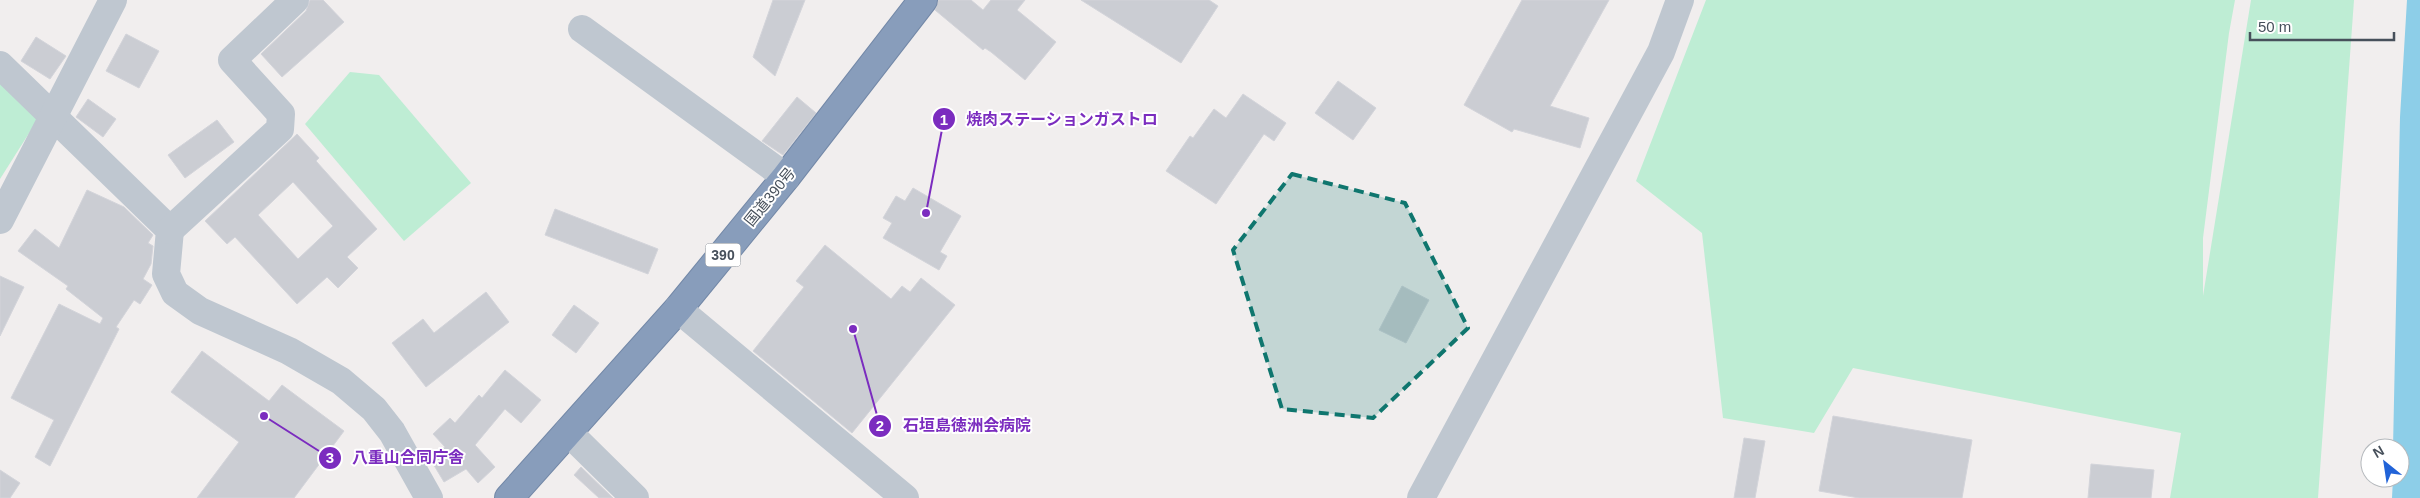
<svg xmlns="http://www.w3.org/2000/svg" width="2420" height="498" font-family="Helvetica,'Noto Sans JP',sans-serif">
<rect width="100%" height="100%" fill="#f1eeee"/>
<g fill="#beedd4">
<path d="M 1706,0 L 2235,0 L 2229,33 L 2203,238 L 2203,296 L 2251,0 L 2354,0 L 2318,498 L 2170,498 L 2181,433 L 1853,368 L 1814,433 L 1723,418 L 1702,233 L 1636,181 Z"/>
<path d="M 350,72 L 379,75 L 471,183 L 404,241 L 305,124 Z"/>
<path d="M 0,82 L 38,119 L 0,179 Z"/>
</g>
<path fill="#8dcee8" d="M 2407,0 L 2420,0 L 2420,498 L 2392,498 L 2393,478 L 2400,478 L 2400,448 L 2393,448 L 2400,117 Z"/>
<g fill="#cbcdd3" stroke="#d3d4da" fill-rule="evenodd">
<path d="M 310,0 L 323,0 L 344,22 L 282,77 L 261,54 L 306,11 Z"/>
<path d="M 773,0 L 805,0 L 775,76 L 753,57 Z"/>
<path d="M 938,0 L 971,0 L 983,10 L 991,0 L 1025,0 L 1017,10 L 1056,42 L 1025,80 L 991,52 L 985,48 L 983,50 L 935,10 Z"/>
<path d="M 1081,0 L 1209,0 L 1218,6 L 1181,63 Z"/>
<path d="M 1522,0 L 1609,0 L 1550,106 L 1589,118 L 1580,148 L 1514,129 L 1512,132 L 1464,105 Z"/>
<path d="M 126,34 L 159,51 L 139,88 L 106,71 Z"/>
<path d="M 36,37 L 66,56 L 50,79 L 21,61 Z"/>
<path d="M 1338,81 L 1376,108 L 1353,140 L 1315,113 Z"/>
<path d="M 1243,94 L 1286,123 L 1274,141 L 1264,134 L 1216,204 L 1166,171 L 1190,136 L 1193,138 L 1214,109 L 1226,118 Z"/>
<path d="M 797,97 L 816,113 L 783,155 L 762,141 Z"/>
<path d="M 88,99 L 116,119 L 103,137 L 76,117 Z"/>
<path d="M 217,120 L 234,142 L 185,178 L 168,155 Z"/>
<path d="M 297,134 L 319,158 L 316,161 L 377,229 L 347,257 L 358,268 L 338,288 L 327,277 L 297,304 L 235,237 L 227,244 L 205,221 ZM 293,182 L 333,226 L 298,259 L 258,215 Z"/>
<path d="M 913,188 L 961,216 L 940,252 L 947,256 L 939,270 L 883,238 L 892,223 L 883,218 L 896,196 L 905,201 Z"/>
<path d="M 87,190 L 124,207 L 153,235 L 148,243 L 153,246 L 151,264 L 143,279 L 152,285 L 140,304 L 134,300 L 116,327 L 119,329 L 50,466 L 35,457 L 54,420 L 11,398 L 59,304 L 100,324 L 103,318 L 66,289 L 68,286 L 18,251 L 35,229 L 59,248 Z"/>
<path d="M 555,209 L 658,249 L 648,274 L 545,235 Z"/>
<path d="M 825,245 L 891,299 L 902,286 L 910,292 L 921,278 L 955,305 L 852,433 L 753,351 L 804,287 L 796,281 Z"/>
<path d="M 0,276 L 24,287 L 0,336 Z"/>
<path d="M 1402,286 L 1429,300 L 1406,343 L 1379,330 Z"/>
<path d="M 486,292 L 509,322 L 426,387 L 392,343 L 423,319 L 434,333 Z"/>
<path d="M 574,305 L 599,323 L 576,353 L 552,335 Z"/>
<path d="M 202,351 L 269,401 L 282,385 L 344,431 L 294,498 L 197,498 L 239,442 L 171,392 Z"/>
<path d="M 505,370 L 541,400 L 521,423 L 505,409 L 475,445 L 495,467 L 478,483 L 466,469 L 444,482 L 429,457 L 445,447 L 433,434 L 450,418 L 455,423 L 479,395 L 482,398 Z"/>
<path d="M 1833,416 L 1972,440 L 1962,498 L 1859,498 L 1819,491 Z"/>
<path d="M 1744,438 L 1765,441 L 1755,498 L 1734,498 Z"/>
<path d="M 2091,464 L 2154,470 L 2151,498 L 2088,498 Z"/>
<path d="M 581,467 L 613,498 L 599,498 L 574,475 Z"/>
<path d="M 0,470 L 20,483 L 10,498 L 0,498 Z"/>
</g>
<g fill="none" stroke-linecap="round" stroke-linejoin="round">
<g stroke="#7388a7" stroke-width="30">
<path id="highway" d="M 509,498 L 678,309 L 786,177 L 923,0"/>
</g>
<g stroke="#bfc7d0" stroke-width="28">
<path d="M 582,29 L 786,177"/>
<path d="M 0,65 L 170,230 L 166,274 L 175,293 L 200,311 L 289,351 L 341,381 L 374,409 L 392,432 L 429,498"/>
<path d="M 0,220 L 113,0"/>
<path d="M 170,230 L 280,129 L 281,114 L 232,60 L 295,0"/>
<path d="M 678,309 L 905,498"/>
<path d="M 568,432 L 635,498"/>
<path d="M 1421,498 L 1661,52 L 1680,0"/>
</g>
<use href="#highway" stroke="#889dbb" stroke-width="28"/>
</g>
<path fill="#0f766e" fill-opacity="0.2" stroke="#0f766e" stroke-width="4" stroke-dasharray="10 6" stroke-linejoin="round" d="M 1292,174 L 1405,203 L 1468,328 L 1373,418 L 1282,409 L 1233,250 Z"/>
<g text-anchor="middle" stroke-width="4" stroke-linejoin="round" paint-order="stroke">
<rect fill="#fff" stroke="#7e848c" stroke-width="1" x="705.5" y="243.5" width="35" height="23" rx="4"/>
<g font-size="14" font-weight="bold" fill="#47505b">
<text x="723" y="260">390</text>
</g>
<g font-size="15" fill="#47505b" stroke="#fff">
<text transform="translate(770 197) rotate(-51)" y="5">国道390号</text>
</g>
</g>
<path fill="none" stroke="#7b2cbf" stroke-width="2" d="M926 213L944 119M853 329L880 426M264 416L330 458"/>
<g fill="#7b2cbf" stroke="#fff" stroke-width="2">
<circle cx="926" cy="213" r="5"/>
<circle cx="853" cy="329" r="5"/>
<circle cx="264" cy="416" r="5"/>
<circle cx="944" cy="119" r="12"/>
<circle cx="880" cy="426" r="12"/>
<circle cx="330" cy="458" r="12"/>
</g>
<g font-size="15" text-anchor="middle" font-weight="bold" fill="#fff">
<text x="944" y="125">1</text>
<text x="880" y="431">2</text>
<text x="330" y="463">3</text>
</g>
<g font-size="16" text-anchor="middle" font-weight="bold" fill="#7b2cbf" stroke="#fff" stroke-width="4" stroke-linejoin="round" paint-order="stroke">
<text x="1062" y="125">焼肉ステーションガストロ</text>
<text x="967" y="431">石垣島徳洲会病院</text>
<text x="408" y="463">八重山合同庁舎</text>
</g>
<g transform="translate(2385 463) rotate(330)"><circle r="24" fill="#ffffff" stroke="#b5b9bd"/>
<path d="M0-4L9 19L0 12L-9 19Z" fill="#2163d8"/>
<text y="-8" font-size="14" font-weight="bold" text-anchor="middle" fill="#47505b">N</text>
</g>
<path d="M2250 32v8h144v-8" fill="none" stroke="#47505b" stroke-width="2.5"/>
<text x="2258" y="32" font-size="15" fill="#47505b" stroke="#ffffff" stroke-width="4" paint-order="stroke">50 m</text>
</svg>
